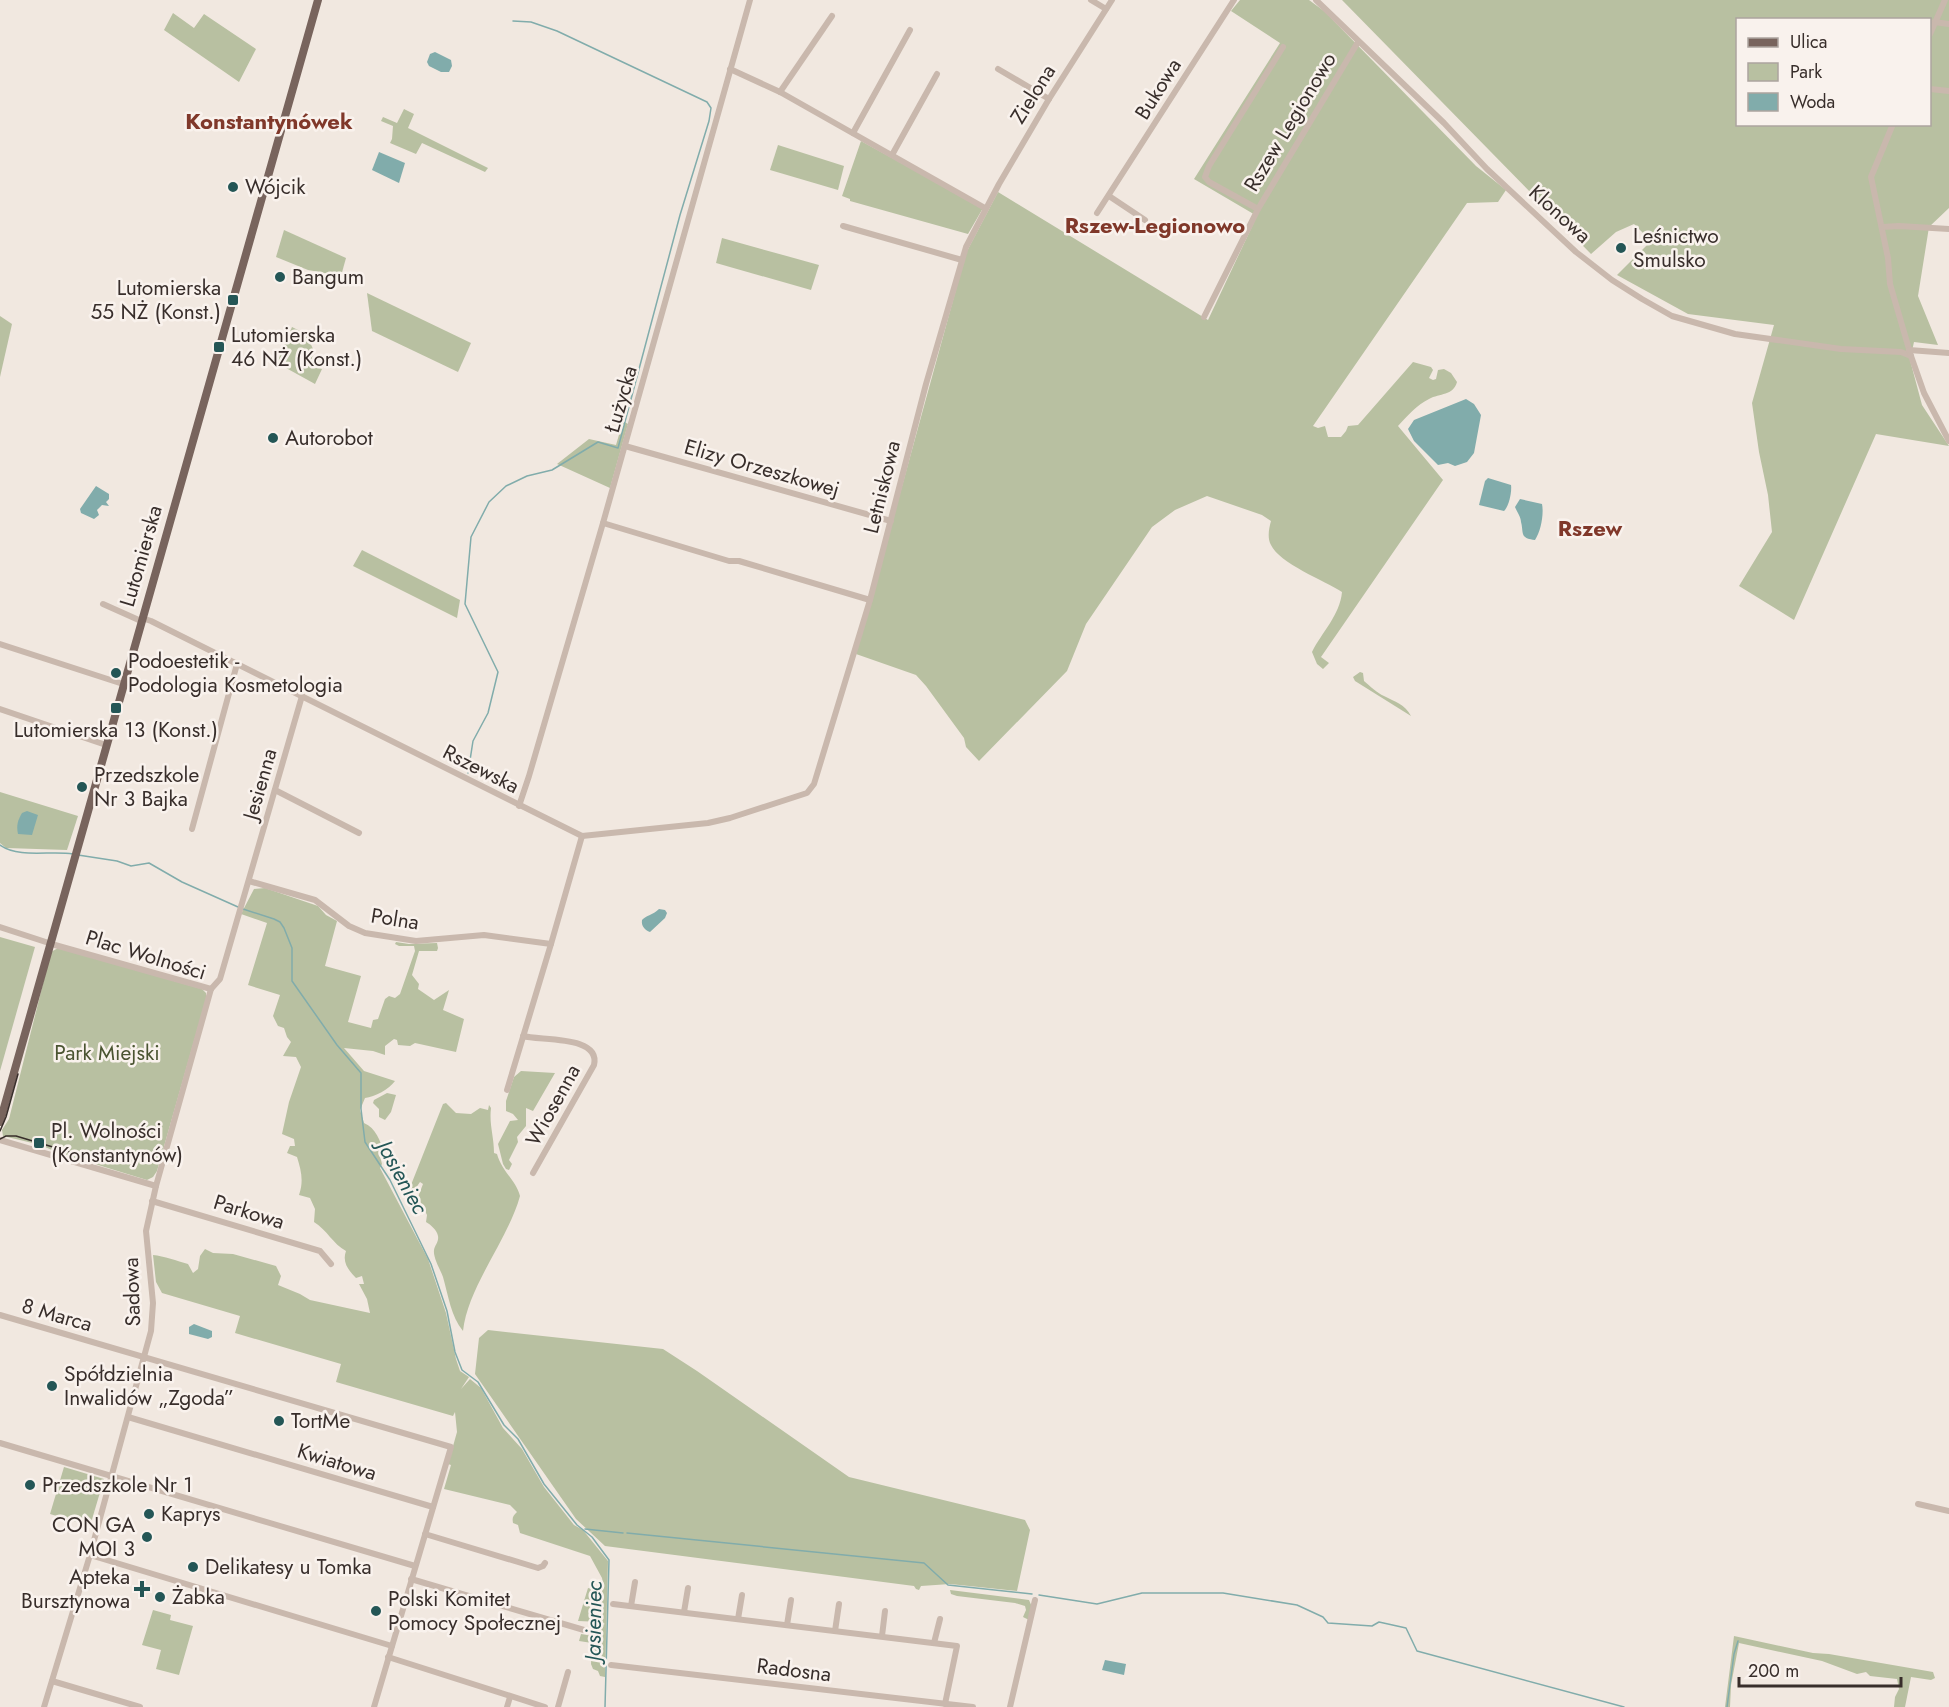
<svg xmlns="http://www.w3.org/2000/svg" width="1949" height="1707" font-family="Jost,sans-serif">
<rect width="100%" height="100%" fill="#f1e8e0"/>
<g fill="#b8c0a1" fill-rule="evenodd">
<path d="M 1240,0 L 1309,0 L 1324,11 L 1476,166 L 1506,190 L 1498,202 L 1467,203 L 1313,426 L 1318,428 L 1325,426 L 1328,437 L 1341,437 L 1346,431 L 1348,426 L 1358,425 L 1413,362 L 1431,367 L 1433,370 L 1429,378 L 1433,380 L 1436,379 L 1438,370 L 1444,369 L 1451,373 L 1457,382 C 1453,396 1440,393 1429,399 C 1417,405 1407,416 1398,426 L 1443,480 L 1321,657 L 1329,663 L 1323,669 L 1317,664 L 1312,652 C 1322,632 1340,615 1342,592 C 1325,581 1279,563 1271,545 C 1267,538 1269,528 1271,521 L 1262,515 L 1207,496 L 1175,510 L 1152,527 L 1086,624 L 1067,671 L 979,761 L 966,747 L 964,738 L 926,686 L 916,675 L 856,654 L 966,253 L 998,192 L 1208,320 L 1257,216 L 1194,179 L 1280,43 L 1231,11 Z"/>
<path d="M 1342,0 L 1949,0 L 1949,208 L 1929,227 L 1918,296 L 1938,345 L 1914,342 L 1910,360 L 1922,405 L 1949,446 L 1876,434 L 1794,620 L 1739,586 L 1772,532 L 1768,495 L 1759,452 L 1752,403 L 1774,325 L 1688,314 L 1617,275 L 1651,241 L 1634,224 L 1616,232 L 1591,254 ZM 1738,20 L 1930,20 L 1930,124 L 1738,124 Z"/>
<path d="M 173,13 L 194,28 L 204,14 L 256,49 L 239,82 L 164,30 Z"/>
<path d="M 404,109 L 414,114 L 408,128 L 488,168 L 485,172 L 422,143 L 416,154 L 390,143 L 392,139 L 393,126 L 381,121 L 383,117 L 397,123 Z"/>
<path d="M 861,141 L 983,208 L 968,234 L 850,201 L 850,199 L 842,196 Z"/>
<path d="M 778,145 L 844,166 L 838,190 L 770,170 Z"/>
<path d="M 284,230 L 346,258 L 341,276 L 308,270 L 276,257 Z"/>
<path d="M 722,238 L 819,265 L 811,290 L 716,263 Z"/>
<path d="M 367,293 L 471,343 L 458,372 L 372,331 Z"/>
<path d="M 0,316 L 12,324 L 0,377 Z"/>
<path d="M 292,327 L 306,334 L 314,351 L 310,364 L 322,369 L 315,384 L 277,363 Z"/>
<path d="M 623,421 L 628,424 L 610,488 L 557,464 L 589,439 L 616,445 Z"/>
<path d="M 362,550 L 460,600 L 457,618 L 353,566 Z"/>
<path d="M 1360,672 L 1363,673 L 1364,681 C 1370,686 1377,693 1384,696 C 1395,702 1405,704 1411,716 L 1355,681 L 1353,677 Z"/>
<path d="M 0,792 L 78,816 L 67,850 L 6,848 L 0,843 Z"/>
<path d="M 265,888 L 318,906 L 326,915 L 337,921 L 325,966 L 361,976 L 348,1022 L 371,1028 L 373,1020 L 378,1019 L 385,999 L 389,996 L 395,998 L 400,994 L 415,951 L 414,946 L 399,946 L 395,944 L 396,942 L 409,944 L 437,943 L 438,948 L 437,951 L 419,951 L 412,975 L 419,984 L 418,989 L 434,1000 L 449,990 L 443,1010 L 464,1019 L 456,1052 L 415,1043 L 410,1046 L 398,1045 L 397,1040 L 394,1039 L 385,1046 L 385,1055 L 373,1051 L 344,1048 L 364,1071 L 395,1081 C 389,1089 375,1097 365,1098 L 360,1110 L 364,1123 C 376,1128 380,1141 384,1152 L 380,1156 L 382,1164 L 380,1168 L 428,1259 L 446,1313 L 456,1359 L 460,1371 L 469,1377 L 461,1389 L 470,1379 L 481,1388 L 503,1428 L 522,1449 L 544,1487 L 574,1525 L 583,1530 L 608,1561 L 605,1677 L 600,1676 L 598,1671 L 593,1669 L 591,1664 L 592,1643 L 579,1641 L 581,1634 L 599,1637 L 602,1625 L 605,1624 L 601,1622 L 578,1621 L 588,1588 L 597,1590 L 604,1588 L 602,1578 L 590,1556 L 520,1533 L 518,1525 L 513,1523 C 512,1517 513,1516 517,1512 L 510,1505 L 444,1489 L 451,1465 L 448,1464 L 457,1432 L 455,1412 L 453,1416 L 336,1382 L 341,1364 L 235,1333 L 240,1316 L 162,1293 L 156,1282 L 153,1255 C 164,1256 177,1261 188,1264 L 193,1273 L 198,1269 L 200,1256 L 205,1249 L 213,1253 L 233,1254 L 276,1266 L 281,1276 L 278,1285 L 300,1294 L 310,1300 L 370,1313 L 367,1299 L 359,1284 L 364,1284 L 362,1276 L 356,1278 C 348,1270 342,1262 346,1251 C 333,1244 327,1230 314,1222 L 315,1209 L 310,1198 L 299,1195 C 304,1181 301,1170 297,1157 L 287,1153 L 290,1146 L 295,1146 L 294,1139 L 282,1134 L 289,1102 L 301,1067 L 296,1057 L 283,1056 L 291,1042 L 287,1037 L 284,1028 L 278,1026 L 273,1016 L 280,995 L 248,985 L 267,923 L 241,914 L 254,889 Z"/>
<path d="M 0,937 L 35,947 L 0,1071 Z"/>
<path d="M 58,948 L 202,989 L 206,993 L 206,999 L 157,1171 L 153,1177 L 147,1180 L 59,1153 L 45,1147 L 45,1146 L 3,1136 L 2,1130 L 9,1119 L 51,952 Z"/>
<path d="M 521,1071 L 555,1073 L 533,1111 L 526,1108 L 526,1126 L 517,1137 L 518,1142 L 509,1160 L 512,1164 L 509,1170 L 506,1169 L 503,1164 L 498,1144 L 510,1121 L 518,1120 L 513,1114 L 506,1111 L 506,1101 L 514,1077 Z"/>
<path d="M 387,1093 L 396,1095 L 391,1112 L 385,1120 L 379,1117 L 379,1109 L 373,1103 L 374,1100 Z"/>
<path d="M 446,1103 L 456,1113 L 471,1114 L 480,1108 L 488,1110 L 489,1105 L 491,1108 C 489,1125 494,1136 494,1153 L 497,1154 C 502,1172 516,1180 520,1196 C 508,1240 468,1286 463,1331 C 451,1317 448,1294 443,1277 C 440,1269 433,1258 434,1250 C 435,1245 439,1242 438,1236 C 437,1230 431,1225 426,1222 L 427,1215 L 418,1197 L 423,1184 L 420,1182 L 413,1192 L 409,1190 L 443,1104 Z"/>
<path d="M 488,1330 L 663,1349 L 697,1371 L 849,1477 L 1025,1520 L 1030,1530 L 1017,1591 L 950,1584 L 921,1586 L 919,1590 L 916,1589 L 914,1586 L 605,1546 L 576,1519 L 475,1374 L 479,1338 Z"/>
<path d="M 64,1467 L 104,1479 L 90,1526 L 50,1514 Z"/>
<path d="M 950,1590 L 1029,1600 L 1032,1607 L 1029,1620 L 1023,1617 L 1026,1610 L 1025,1606 L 1015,1603 L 957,1596 L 951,1594 Z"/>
<path d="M 153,1610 L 171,1615 L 170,1620 L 193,1626 L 179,1675 L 156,1669 L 161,1650 L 142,1645 Z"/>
<path d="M 1734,1636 L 1813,1653 L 1829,1654 L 1933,1672 L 1935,1678 L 1931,1680 L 1911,1677 L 1905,1707 L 1894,1707 L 1895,1697 L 1899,1689 L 1897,1679 L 1870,1676 L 1866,1672 L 1857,1674 L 1822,1661 L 1739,1643 L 1731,1685 L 1730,1707 L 1725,1707 Z"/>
</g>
<g fill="#81acab">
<path d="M 435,52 L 451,60 L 452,66 L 449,72 L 441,72 L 429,66 L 427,62 L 430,54 Z"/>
<path d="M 379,152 L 405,163 L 399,183 L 372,170 Z"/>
<path d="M 1466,399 L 1474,404 L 1481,415 L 1474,453 L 1467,462 L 1455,466 L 1448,463 L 1438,465 L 1414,441 L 1408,429 L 1414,420 Z"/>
<path d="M 1488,478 L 1511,485 C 1512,492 1509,506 1504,511 L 1479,505 L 1485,481 Z"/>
<path d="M 96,486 L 109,494 L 109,499 L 106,502 L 109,506 L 102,505 L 97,510 L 99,515 L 94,519 L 81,513 L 80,509 Z"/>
<path d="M 1520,499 L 1542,504 C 1544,514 1541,531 1535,540 C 1519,538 1524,533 1521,522 C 1521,517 1517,512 1515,507 Z"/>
<path d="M 27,811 L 38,815 L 32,835 L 18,834 C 16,825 18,820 22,813 Z"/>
<path d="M 659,909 L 665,910 L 667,913 L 665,918 L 650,932 C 645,930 641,926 642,920 C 645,916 653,915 659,909 Z"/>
<path d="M 194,1324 L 212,1331 L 212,1337 L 208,1339 L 189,1334 L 189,1327 Z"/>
<path d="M 1105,1660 L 1126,1664 L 1124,1675 L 1102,1670 Z"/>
</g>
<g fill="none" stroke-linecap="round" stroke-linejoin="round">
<g stroke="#81acab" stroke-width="1.5">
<path d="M 468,773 L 473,741 L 488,713 L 498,672 L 465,604 L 471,537 L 489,502 L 506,486 L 527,476 L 552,470 L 598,442 L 618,448 L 680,215 L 709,121 L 711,108 L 707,102 L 557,31 L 531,22 L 513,21"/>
<path d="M 0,845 C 20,859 51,850 73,854"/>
<path d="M 78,855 L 117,861 L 131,866 L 149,863 L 182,882 L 238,907"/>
<path d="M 243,909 L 274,919 L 280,922 L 284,928 L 292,948 L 292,981 L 337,1045 L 361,1073 L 361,1109 L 365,1142 L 390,1180 L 431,1264 L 447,1311 L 455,1352 L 462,1370 L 478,1382 L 504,1425 L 518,1439 L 544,1484 L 577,1525 L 592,1537 L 609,1560 L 605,1707"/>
<path d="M 585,1529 L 623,1533"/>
<path d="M 627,1533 L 924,1563 L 948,1585 L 1032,1594"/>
<path d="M 1039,1595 L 1097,1604 L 1142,1593 L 1223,1593 L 1297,1605 L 1323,1617 L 1328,1623 L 1372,1626 L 1379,1622 L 1406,1628 L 1417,1651 L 1624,1707"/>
<path d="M 1727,1707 L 1734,1654 L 1738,1641"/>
</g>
<g stroke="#c9b8ad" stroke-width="6">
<path d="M 1091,0 L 1106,9"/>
<path d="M 1316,0 L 1444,123 L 1487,169 L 1576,252 L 1612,280 L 1642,299 L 1672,316 L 1735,334 L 1841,349 L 1901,352 L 1911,356"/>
<path d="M 1934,22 L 1949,24"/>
<path d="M 1930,34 L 1945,0"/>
<path d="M 730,69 L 780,92 L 985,208"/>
<path d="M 998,69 L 1049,99"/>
<path d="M 1930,89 L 1949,91"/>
<path d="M 780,92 L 832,16"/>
<path d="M 1893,124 L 1871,177 L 1888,258 L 1890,284 L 1911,356 L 1924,393 L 1949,441"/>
<path d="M 853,133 L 910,30"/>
<path d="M 892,155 L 937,74"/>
<path d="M 1109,196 L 1145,220"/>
<path d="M 1258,209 L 1209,182 L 1205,177 L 1209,166 L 1283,47"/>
<path d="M 1097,213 L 1234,0"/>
<path d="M 843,226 L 962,260"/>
<path d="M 1882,227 L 1899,226 L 1949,229"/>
<path d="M 1204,317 L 1258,209 L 1358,42"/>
<path d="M 1909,350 L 1949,353"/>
<path d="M 625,446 L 891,521"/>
<path d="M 603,523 L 729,561 L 739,561 L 870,600"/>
<path d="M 103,604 L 141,621"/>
<path d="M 142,618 L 151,621 L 582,836 L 708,823 L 730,818 L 807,793 L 814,784 L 870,600 L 926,384 L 966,247 L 999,184 L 1049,99 L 1112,0"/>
<path d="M 0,644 L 123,684"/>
<path d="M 0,709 L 106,745"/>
<path d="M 275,790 L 359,833"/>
<path d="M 519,806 L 529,776 L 603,523 L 750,0"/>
<path d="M 192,829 L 237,664"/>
<path d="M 249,881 L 315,900 L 349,926 L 365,933 L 416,941 L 484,935 L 551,944 L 582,836"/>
<path d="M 0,927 L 55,945 L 211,989"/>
<path d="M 211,989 L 220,979 L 302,696"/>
<path d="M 523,1036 C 540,1041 601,1035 594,1065 L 533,1173"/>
<path d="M 507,1090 L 551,944"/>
<path d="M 0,1140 L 156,1186 L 211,989"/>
<path d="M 152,1201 L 320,1251 L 331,1264"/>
<path d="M 0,1315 L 451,1447 L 374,1707"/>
<path d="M 128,1417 L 433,1507"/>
<path d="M 0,1443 L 415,1566"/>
<path d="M 1918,1504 L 1949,1511"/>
<path d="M 425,1534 L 538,1568 L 543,1566 L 545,1563"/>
<path d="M 90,1555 L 392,1646"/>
<path d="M 411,1579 L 584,1630"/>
<path d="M 613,1604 L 957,1646 L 945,1704"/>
<path d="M 631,1606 L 635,1582"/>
<path d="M 684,1612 L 688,1588"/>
<path d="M 738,1619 L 742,1595"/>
<path d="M 787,1625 L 791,1600"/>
<path d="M 835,1631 L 839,1604"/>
<path d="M 882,1636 L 885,1611"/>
<path d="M 934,1643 L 940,1619"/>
<path d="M 388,1657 L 545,1707"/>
<path d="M 611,1665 L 973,1707"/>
<path d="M 52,1681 L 140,1707"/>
<path d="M 44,1707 L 90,1555 L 151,1331 L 153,1303 L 146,1231 L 156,1186"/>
<path d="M 507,1707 L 510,1697"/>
<path d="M 558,1707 L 568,1672"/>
<path d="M 1010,1707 L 1035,1600"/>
</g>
<path stroke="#78645d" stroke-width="8" d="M 0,1122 L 318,0"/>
<g stroke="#382e2b" stroke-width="1.5">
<path d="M 0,1131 L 6,1117 L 18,1074"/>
<path d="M 0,1139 L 6,1136 L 16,1136 L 73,1153"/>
</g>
</g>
<g fill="#245656" stroke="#f9f2ed" stroke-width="2">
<circle cx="233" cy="187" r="6"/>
<circle cx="1621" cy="248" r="6"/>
<circle cx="280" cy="277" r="6"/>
<rect x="227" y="294" width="12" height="12" rx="3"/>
<rect x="213" y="341" width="12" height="12" rx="3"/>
<circle cx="273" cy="438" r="6"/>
<circle cx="116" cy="673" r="6"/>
<rect x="110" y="702" width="12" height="12" rx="3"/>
<circle cx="82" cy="787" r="6"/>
<rect x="33" y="1137" width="12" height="12" rx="3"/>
<circle cx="52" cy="1386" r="6"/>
<circle cx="279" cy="1421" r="6"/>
<circle cx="30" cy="1485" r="6"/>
<circle cx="149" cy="1514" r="6"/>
<circle cx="147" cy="1537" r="6"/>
<circle cx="193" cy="1567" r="6"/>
<path d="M139 1580h6v6h6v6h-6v6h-6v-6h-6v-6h6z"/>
<circle cx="160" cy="1597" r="6"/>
<circle cx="376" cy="1611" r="6"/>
</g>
<g text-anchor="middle" stroke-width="5" stroke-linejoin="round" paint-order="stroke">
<g font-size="21" fill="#382e2b" stroke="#f9f2ed">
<text transform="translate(1158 89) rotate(-58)" y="7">Bukowa</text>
<text transform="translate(1033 94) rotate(-58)" y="7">Zielona</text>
<text transform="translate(1290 122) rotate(-59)" y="7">Rszew Legionowo</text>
<text transform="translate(1560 214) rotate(42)" y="7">Klonowa</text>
<text transform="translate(621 399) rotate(-74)" y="7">Łużycka</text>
<text transform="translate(762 468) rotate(16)" y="7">Elizy Orzeszkowej</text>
<text transform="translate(882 487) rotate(-76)" y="7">Letniskowa</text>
<text transform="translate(141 556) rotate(-74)" y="7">Lutomierska</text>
<text transform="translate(481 769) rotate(27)" y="7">Rszewska</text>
<text transform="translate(260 784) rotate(-74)" y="7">Jesienna</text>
<text transform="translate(395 919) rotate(9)" y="7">Polna</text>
<text transform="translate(146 955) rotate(17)" y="7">Plac Wolności</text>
<text transform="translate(553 1105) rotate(-61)" y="7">Wiosenna</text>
<text transform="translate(249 1212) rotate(17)" y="7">Parkowa</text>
<text transform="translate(132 1292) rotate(-92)" y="7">Sadowa</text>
<text transform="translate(57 1315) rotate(16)" y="7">8 Marca</text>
<text transform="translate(337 1462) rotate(17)" y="7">Kwiatowa</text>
<text transform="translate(794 1670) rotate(7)" y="7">Radosna</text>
</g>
<g font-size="21" fill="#382e2b" stroke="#f9f2ed" text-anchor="start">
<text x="245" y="194">Wójcik</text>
<text x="1633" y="243">Leśnictwo<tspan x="1633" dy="24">Smulsko</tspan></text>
<text x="292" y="284">Bangum</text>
<text x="221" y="295" text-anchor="end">Lutomierska<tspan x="221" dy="24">55 NŻ (Konst.)</tspan></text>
<text x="231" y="342">Lutomierska<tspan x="231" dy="24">46 NŻ (Konst.)</tspan></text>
<text x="285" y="445">Autorobot</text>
<text x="128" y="668">Podoestetik -<tspan x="128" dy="24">Podologia Kosmetologia</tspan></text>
<text x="116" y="737" text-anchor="middle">Lutomierska 13 (Konst.)</text>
<text x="94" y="782">Przedszkole<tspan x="94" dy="24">Nr 3 Bajka</tspan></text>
<text x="51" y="1138">Pl. Wolności<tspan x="51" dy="24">(Konstantynów)</tspan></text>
<text x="64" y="1381">Spółdzielnia<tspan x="64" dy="24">Inwalidów „Zgoda”</tspan></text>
<text x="291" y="1428">TortMe</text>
<text x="42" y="1492">Przedszkole Nr 1</text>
<text x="161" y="1521">Kaprys</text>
<text x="135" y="1532" text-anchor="end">CON GA<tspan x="135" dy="24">MOI 3</tspan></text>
<text x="205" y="1574">Delikatesy u Tomka</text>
<text x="130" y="1584" text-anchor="end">Apteka<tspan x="130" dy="24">Bursztynowa</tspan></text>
<text x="172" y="1604">Żabka</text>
<text x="388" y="1606">Polski Komitet<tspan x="388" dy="24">Pomocy Społecznej</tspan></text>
</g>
<g font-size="21" fill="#4a5431" stroke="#f9f2ed">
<text x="107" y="1060">Park Miejski</text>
</g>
<g font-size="22" font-weight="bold" fill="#80382a" stroke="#f9f2ed">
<text x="269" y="129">Konstantynówek</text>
<text x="1155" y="233">Rszew-Legionowo</text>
<text x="1590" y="536">Rszew</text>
</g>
<g font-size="22" font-style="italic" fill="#245656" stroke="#f9f2ed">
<text transform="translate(403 1177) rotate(61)" y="8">Jasieniec</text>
<text transform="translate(593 1621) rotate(-89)" y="8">Jasieniec</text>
</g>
</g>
<rect x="1736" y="18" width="195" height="108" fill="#f9f2ed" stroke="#aca49f" stroke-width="1.5"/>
<rect x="1748" y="38" width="30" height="9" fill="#78645d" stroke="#aca49f" stroke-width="1.5"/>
<text x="1790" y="48" font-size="18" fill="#382e2b">Ulica</text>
<rect x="1748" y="63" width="30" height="18" fill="#b8c0a1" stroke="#aca49f" stroke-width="1.5"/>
<text x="1790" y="78" font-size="18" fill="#382e2b">Park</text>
<rect x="1748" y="93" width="30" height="18" fill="#81acab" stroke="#aca49f" stroke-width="1.5"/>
<text x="1790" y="108" font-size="18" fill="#382e2b">Woda</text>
<path d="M1739 1677v9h162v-9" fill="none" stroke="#382e2b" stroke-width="3"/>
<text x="1748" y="1677" font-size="18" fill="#382e2b" stroke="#f9f2ed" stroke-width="4.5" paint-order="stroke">200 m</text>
</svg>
